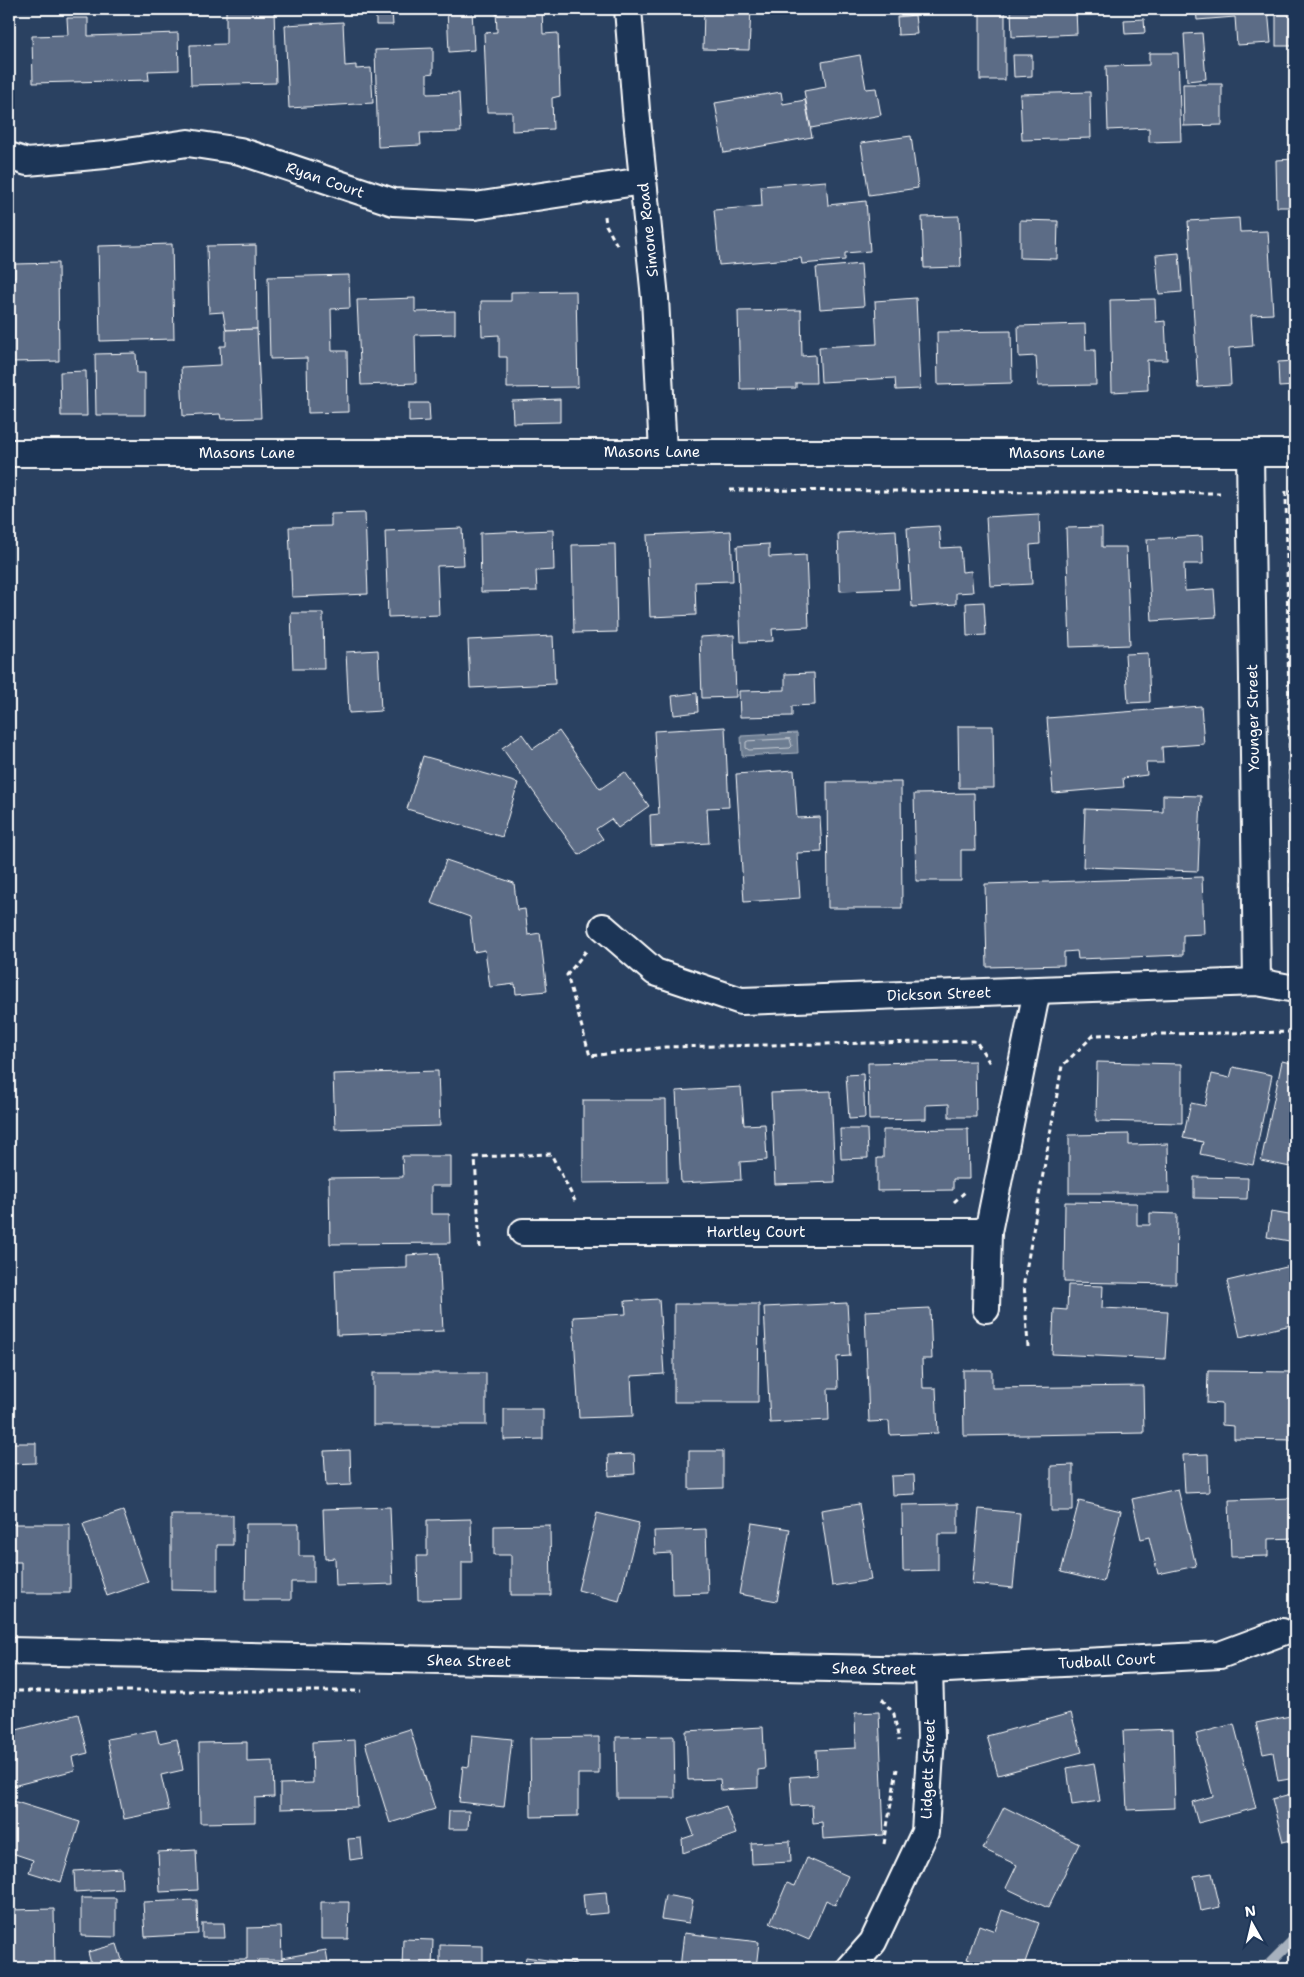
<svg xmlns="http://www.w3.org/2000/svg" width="1304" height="1977" font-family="'Shantell Sans',sans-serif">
<rect width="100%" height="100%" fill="#2a4161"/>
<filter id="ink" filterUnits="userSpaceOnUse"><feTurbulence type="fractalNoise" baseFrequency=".02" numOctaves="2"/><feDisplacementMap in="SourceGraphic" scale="10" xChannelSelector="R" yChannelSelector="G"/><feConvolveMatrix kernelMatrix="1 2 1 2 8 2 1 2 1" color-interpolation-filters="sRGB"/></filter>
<g filter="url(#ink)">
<path fill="#6d7d92" stroke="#a7b1be" d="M 797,733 L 798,753 L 742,756 L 741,736 Z"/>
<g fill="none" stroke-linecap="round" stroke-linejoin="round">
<path stroke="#c5cbd3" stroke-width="1" d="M 790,739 L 792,746 L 790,748 L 749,750 L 746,748 L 746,742 L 748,741 Z"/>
<path stroke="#a7b1be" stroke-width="10" d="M 1265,1968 L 1295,1938"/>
</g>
<g fill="#5b6c86" stroke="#fff">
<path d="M 226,9 L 274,9 L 276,83 L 191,85 L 190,45 L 226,44 Z"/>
<path d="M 337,9 L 372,9 L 372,12 L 338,13 Z"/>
<path d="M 447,9 L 472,9 L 474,50 L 449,52 Z"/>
<path d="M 496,9 L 542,9 L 543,34 L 558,33 L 560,96 L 552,98 L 553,129 L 512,131 L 512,112 L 487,112 L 484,33 L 497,32 Z"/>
<path d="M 704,9 L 751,9 L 749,50 L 703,49 Z"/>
<path d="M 1011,9 L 1076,9 L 1077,34 L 1012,37 Z"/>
<path d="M 1196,9 L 1268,9 L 1271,43 L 1237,45 L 1235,17 L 1197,20 Z"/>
<rect x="1276" y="9" width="19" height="37"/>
<rect x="980" y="10" width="25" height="70"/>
<path d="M 376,11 L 392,11 L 393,25 L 376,25 Z"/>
<path d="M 915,15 L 917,34 L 898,35 L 897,17 Z"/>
<path d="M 67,18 L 88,18 L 88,36 L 178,33 L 179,70 L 148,71 L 149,80 L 33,83 L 32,36 L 68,35 Z"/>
<path d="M 1144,19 L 1145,33 L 1125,34 L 1124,20 Z"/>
<path d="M 343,22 L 345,66 L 356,65 L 356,69 L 371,68 L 373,103 L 289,108 L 285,25 Z"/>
<path d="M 1202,33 L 1206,79 L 1187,81 L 1184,34 Z"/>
<path d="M 433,48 L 433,73 L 427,74 L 427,94 L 459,93 L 461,132 L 420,133 L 421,145 L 378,147 L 375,50 Z"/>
<path d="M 1149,53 L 1178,53 L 1181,141 L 1149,142 L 1149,128 L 1108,130 L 1106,66 L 1149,65 Z"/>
<path d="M 860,55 L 866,89 L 876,88 L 881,115 L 811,128 L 804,91 L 826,87 L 822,62 Z"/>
<path d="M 1013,55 L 1032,55 L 1032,76 L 1014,77 Z"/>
<path d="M 1183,84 L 1222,84 L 1222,125 L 1184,126 Z"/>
<path d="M 781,92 L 783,104 L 805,100 L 812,137 L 724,153 L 715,103 Z"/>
<path d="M 1090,92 L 1091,138 L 1022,140 L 1020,94 Z"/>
<path d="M 911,136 L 918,188 L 869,195 L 861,143 Z"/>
<path d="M 1295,159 L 1295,207 L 1277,207 L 1276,160 Z"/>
<path d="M 826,181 L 828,205 L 866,201 L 870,251 L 845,253 L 845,260 L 802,264 L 801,258 L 719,265 L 714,210 L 762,206 L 761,186 Z"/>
<path d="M 959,216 L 961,267 L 924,268 L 922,217 Z"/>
<path d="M 1239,218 L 1240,232 L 1268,231 L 1273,314 L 1251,315 L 1253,346 L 1229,348 L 1231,385 L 1198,387 L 1188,221 Z"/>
<path d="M 1020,220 L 1058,221 L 1057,259 L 1020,258 Z"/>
<path d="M 172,244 L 174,339 L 100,341 L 98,246 Z"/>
<path d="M 256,245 L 257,329 L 226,330 L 223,312 L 209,313 L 207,246 Z"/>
<path d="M 1179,253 L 1182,292 L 1159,294 L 1156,255 Z"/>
<path d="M 58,263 L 59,361 L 11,362 L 11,342 L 9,342 L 9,277 L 15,277 L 15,264 Z"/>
<path d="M 861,264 L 864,306 L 820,309 L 816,268 Z"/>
<path d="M 349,275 L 350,308 L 331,309 L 332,351 L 347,351 L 348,412 L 308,413 L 307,358 L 270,359 L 268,277 Z"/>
<path d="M 576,291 L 578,387 L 507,388 L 507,357 L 499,357 L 499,335 L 482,336 L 481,301 L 511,301 L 511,292 Z"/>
<path d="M 415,298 L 415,312 L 455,311 L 455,334 L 415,335 L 416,383 L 361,385 L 357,300 Z"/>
<path d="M 916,298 L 920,389 L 896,390 L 895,378 L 821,382 L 819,347 L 877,344 L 875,301 Z"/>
<path d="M 1155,299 L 1156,322 L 1165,321 L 1167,360 L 1147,360 L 1148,390 L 1112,392 L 1110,300 Z"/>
<path d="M 801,310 L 802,356 L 815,355 L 816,383 L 796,383 L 796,388 L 740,389 L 738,311 Z"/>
<path d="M 1085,324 L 1086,350 L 1095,350 L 1096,385 L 1038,386 L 1036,356 L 1019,357 L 1018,326 Z"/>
<path d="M 257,329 L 261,418 L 221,419 L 220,414 L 183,416 L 181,367 L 221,365 L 220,346 L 226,346 L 226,330 Z"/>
<path d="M 1011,331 L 1012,383 L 938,385 L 937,332 Z"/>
<path d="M 1293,337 L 1295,337 L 1295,386 L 1279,387 L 1278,362 L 1294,361 Z"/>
<path d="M 136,353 L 137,373 L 145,373 L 145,415 L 96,415 L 95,354 Z"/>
<path d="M 86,371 L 87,416 L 61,416 L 60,372 Z"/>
<path d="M 560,399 L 560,422 L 513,423 L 512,401 Z"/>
<path d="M 409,403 L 429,403 L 430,421 L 409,422 Z"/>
<path d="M 365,513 L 368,594 L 292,597 L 289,527 L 331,526 L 331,514 Z"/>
<path d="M 1039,514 L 1040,544 L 1030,545 L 1032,584 L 990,586 L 986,517 Z"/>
<path d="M 939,526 L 941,548 L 960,547 L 962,572 L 971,571 L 973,592 L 956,593 L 956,604 L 912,607 L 907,528 Z"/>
<path d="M 1102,527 L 1102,547 L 1126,547 L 1130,645 L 1070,647 L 1066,528 Z"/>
<path d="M 462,528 L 464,565 L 437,566 L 439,615 L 388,617 L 385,531 Z"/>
<path d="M 553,530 L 554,570 L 536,571 L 537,591 L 481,592 L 480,533 Z"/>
<path d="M 896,530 L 899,589 L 840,591 L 838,533 Z"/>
<path d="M 731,531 L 733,581 L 695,582 L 696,615 L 650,617 L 647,535 Z"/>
<path d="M 1202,536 L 1203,564 L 1184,564 L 1185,591 L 1214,589 L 1216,617 L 1152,621 L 1147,539 Z"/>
<path d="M 615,544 L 617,632 L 574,633 L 572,545 Z"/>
<path d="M 769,544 L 769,557 L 806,555 L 809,627 L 772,629 L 773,641 L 741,642 L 737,546 Z"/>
<path d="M 984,602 L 986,635 L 967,636 L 966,603 Z"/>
<path d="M 291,613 L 323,613 L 324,669 L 293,669 Z"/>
<path d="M 734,635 L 736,697 L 702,698 L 700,637 Z"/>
<path d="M 553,636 L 555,684 L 470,688 L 468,640 Z"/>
<path d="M 378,650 L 381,711 L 349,713 L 346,652 Z"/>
<path d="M 1148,653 L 1150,702 L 1128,703 L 1125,654 Z"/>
<path d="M 814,673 L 815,705 L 792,706 L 792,716 L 740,717 L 739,691 L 785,690 L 785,674 Z"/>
<path d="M 697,693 L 698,712 L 674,715 L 672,696 Z"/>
<path d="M 1201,706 L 1204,744 L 1162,747 L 1163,763 L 1146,763 L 1147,775 L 1123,778 L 1124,787 L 1053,793 L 1047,718 Z"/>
<path d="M 958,726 L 993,726 L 994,788 L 959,788 Z"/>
<path d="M 725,727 L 729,807 L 707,808 L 709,843 L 651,846 L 650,815 L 659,814 L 654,731 Z"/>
<path d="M 559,731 L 600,789 L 625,772 L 649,806 L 618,828 L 611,819 L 596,829 L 603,839 L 579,855 L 502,748 L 522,734 L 533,749 Z"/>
<path d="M 423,756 L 518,783 L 502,837 L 407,809 Z"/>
<path d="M 794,770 L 797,818 L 820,817 L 822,852 L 797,853 L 800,898 L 744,902 L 736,774 Z"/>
<path d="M 827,782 L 901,782 L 902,908 L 828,908 Z"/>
<path d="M 974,793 L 975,850 L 961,850 L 961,881 L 916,881 L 914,794 Z"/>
<path d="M 1163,795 L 1201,796 L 1198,871 L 1083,867 L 1085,809 L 1163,812 Z"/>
<path d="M 446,860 L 514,883 L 517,910 L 525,909 L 528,935 L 540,933 L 547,991 L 516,994 L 515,984 L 490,987 L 485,950 L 474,952 L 470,917 L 431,903 Z"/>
<path d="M 1202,877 L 1204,934 L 1183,935 L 1183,955 L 1078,959 L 1077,951 L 1064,952 L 1064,965 L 987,967 L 985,884 Z"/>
<path d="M 975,1061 L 976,1117 L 949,1117 L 949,1104 L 926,1105 L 926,1119 L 869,1120 L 868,1063 Z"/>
<path d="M 1282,1061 L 1295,1064 L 1295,1168 L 1261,1161 Z"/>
<path d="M 1097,1062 L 1182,1064 L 1182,1123 L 1096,1121 Z"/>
<path d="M 1233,1067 L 1272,1075 L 1253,1165 L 1200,1154 L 1203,1142 L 1183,1138 L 1191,1103 L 1205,1106 L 1212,1074 L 1230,1078 Z"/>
<path d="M 438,1071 L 440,1126 L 335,1129 L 333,1074 Z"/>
<path d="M 863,1074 L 865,1118 L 849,1119 L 846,1075 Z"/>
<path d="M 741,1087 L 744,1125 L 765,1124 L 767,1160 L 740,1162 L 741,1180 L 681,1183 L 676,1091 Z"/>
<path d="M 831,1091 L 835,1182 L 775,1184 L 771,1093 Z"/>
<path d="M 583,1100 L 666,1100 L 667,1182 L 583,1183 Z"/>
<path d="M 840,1129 L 867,1129 L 868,1158 L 841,1159 Z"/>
<path d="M 968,1129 L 969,1179 L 953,1179 L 953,1190 L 877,1191 L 877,1158 L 883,1158 L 883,1130 Z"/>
<path d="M 1129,1134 L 1129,1145 L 1168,1144 L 1169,1193 L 1069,1193 L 1069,1135 Z"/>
<path d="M 402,1156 L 451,1156 L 451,1186 L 431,1186 L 431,1214 L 449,1214 L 450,1243 L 330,1244 L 329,1178 L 403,1177 Z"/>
<path d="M 1194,1177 L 1248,1178 L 1247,1199 L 1194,1198 Z"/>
<path d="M 1065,1202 L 1137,1203 L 1137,1225 L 1150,1225 L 1150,1213 L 1177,1214 L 1176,1284 L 1064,1282 Z"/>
<path d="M 1271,1212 L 1295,1216 L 1295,1242 L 1267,1237 Z"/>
<path d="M 439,1253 L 443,1331 L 337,1335 L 335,1270 L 407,1268 L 407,1255 Z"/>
<path d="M 1295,1265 L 1295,1324 L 1240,1337 L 1227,1281 Z"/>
<path d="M 1068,1285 L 1103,1286 L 1102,1308 L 1168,1311 L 1165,1359 L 1052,1354 L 1054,1309 L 1067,1310 Z"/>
<path d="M 659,1299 L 664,1374 L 631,1376 L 633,1416 L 579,1418 L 573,1317 L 626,1314 L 625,1301 Z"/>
<path d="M 847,1303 L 850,1356 L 837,1357 L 838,1389 L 828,1389 L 829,1420 L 770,1423 L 764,1307 Z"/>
<path d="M 674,1304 L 759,1304 L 758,1402 L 674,1402 Z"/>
<path d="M 930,1308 L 932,1359 L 922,1359 L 923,1388 L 936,1388 L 938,1433 L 890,1435 L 889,1421 L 869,1422 L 865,1311 Z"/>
<path d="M 963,1370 L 992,1370 L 992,1388 L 1143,1386 L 1144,1433 L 964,1436 Z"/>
<path d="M 1208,1371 L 1295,1372 L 1295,1440 L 1234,1439 L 1234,1426 L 1222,1425 L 1222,1404 L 1207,1403 Z"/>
<rect x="373" y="1373" width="113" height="52"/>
<path d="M 504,1409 L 543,1409 L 543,1439 L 504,1440 Z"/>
<path d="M 9,1443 L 36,1443 L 36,1463 L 9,1464 Z"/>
<path d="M 350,1450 L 351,1485 L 326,1486 L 324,1451 Z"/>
<path d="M 689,1451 L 723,1451 L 723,1488 L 689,1489 Z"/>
<path d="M 634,1454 L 635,1474 L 609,1476 L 608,1455 Z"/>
<path d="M 1208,1454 L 1209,1492 L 1185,1493 L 1183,1455 Z"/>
<path d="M 1073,1465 L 1073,1511 L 1051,1511 L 1051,1466 Z"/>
<path d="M 914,1475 L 915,1494 L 892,1495 L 891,1476 Z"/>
<path d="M 1178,1489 L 1196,1566 L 1158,1574 L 1149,1537 L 1141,1539 L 1132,1499 Z"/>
<path d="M 1295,1498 L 1295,1538 L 1268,1539 L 1268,1556 L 1231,1557 L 1229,1500 Z"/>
<path d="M 1079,1501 L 1121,1511 L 1103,1582 L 1061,1572 Z"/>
<path d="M 859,1504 L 871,1580 L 832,1586 L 821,1510 Z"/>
<path d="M 958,1504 L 958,1534 L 938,1534 L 938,1570 L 903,1571 L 902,1505 Z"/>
<path d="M 390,1507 L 393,1584 L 336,1586 L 335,1558 L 325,1559 L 323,1509 Z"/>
<path d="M 979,1509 L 1020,1513 L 1013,1588 L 972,1584 Z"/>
<path d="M 123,1511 L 148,1582 L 107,1596 L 83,1524 Z"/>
<path d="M 597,1513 L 639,1523 L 619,1601 L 578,1590 Z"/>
<path d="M 171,1515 L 233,1515 L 233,1545 L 217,1545 L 217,1591 L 171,1590 Z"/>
<path d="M 471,1519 L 472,1562 L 462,1562 L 462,1599 L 418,1600 L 417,1556 L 427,1556 L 427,1520 Z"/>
<path d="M 752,1523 L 790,1529 L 777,1601 L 739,1594 Z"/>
<path d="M 9,1524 L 70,1524 L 70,1593 L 21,1593 L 21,1562 L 9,1562 Z"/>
<path d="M 246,1524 L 299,1524 L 299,1556 L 314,1556 L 314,1582 L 291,1582 L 291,1600 L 245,1600 Z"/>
<path d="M 550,1525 L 551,1595 L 511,1595 L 511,1555 L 494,1555 L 494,1526 Z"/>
<path d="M 706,1529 L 708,1593 L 672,1594 L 671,1553 L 655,1554 L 654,1531 Z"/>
<path d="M 879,1712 L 884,1835 L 823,1839 L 822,1822 L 813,1823 L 812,1805 L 792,1806 L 790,1777 L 817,1775 L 816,1750 L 856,1748 L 855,1713 Z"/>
<path d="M 1071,1713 L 1082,1752 L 998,1775 L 987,1736 Z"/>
<path d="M 78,1714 L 88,1753 L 72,1757 L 75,1770 L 9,1787 L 9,1732 Z"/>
<path d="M 1295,1715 L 1295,1778 L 1278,1781 L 1273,1752 L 1263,1754 L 1256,1723 Z"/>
<path d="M 1234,1724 L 1256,1808 L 1198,1823 L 1192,1802 L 1213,1796 L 1196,1734 Z"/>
<path d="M 763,1727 L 765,1769 L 758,1770 L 758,1788 L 721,1790 L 720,1779 L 688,1780 L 686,1731 Z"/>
<path d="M 410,1729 L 435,1809 L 390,1823 L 365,1743 Z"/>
<path d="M 1173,1729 L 1175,1808 L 1127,1810 L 1123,1731 Z"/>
<path d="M 156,1730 L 159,1743 L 177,1739 L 183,1770 L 161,1775 L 169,1810 L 124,1819 L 107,1739 Z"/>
<path d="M 472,1735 L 512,1739 L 504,1807 L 459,1802 L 463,1766 L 469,1767 Z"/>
<path d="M 674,1736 L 675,1798 L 617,1798 L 616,1737 Z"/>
<path d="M 599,1737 L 599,1774 L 578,1774 L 578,1816 L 531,1817 L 530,1738 Z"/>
<path d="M 355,1740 L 358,1807 L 280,1809 L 280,1784 L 313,1783 L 312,1742 Z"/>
<path d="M 247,1742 L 247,1762 L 273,1761 L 274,1797 L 255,1798 L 255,1822 L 200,1823 L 199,1743 Z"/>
<path d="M 1094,1763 L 1100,1801 L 1072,1805 L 1067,1768 Z"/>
<path d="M 1294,1793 L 1295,1839 L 1283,1842 L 1272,1799 Z"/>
<path d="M 13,1801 L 80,1822 L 61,1882 L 29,1872 L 33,1860 L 9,1852 L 9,1815 Z"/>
<path d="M 726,1806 L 736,1834 L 683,1853 L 682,1839 L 694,1835 L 688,1819 Z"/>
<path d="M 1004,1807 L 1079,1844 L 1048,1908 L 1006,1888 L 1017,1865 L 983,1849 Z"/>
<path d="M 449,1811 L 469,1811 L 468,1829 L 448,1829 Z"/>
<path d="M 361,1838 L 363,1858 L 350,1860 L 348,1839 Z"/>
<path d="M 790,1841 L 791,1862 L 752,1864 L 751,1843 Z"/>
<path d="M 196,1850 L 198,1890 L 160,1892 L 158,1852 Z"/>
<path d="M 807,1858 L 848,1876 L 835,1905 L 826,1900 L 809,1940 L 770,1923 L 787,1883 L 795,1886 Z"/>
<path d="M 121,1868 L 122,1889 L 75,1892 L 74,1871 Z"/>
<path d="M 1212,1873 L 1220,1907 L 1201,1911 L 1194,1876 Z"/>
<path d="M 606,1892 L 608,1913 L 585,1915 L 583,1894 Z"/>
<path d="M 665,1895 L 693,1900 L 689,1923 L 661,1919 Z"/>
<path d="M 81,1898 L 116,1898 L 116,1937 L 81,1936 Z"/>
<path d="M 197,1900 L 198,1934 L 145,1937 L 143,1902 Z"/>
<path d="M 321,1902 L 349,1902 L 348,1939 L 321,1939 Z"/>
<path d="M 54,1909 L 55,1968 L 13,1968 L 13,1945 L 9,1945 L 9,1910 Z"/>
<path d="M 1002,1910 L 1039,1923 L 1023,1968 L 994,1968 L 967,1959 L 979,1925 L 995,1931 Z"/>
<path d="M 202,1923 L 224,1923 L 225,1938 L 202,1938 Z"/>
<path d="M 281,1927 L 282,1960 L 258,1960 L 258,1968 L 200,1968 L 200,1959 L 247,1959 L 247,1928 Z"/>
<path d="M 684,1933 L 759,1942 L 756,1968 L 680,1968 Z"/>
<path d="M 403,1939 L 433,1940 L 432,1968 L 402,1968 Z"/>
<path d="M 117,1944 L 122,1960 L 92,1968 L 88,1952 Z"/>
<path d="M 440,1945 L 483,1946 L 483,1968 L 440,1968 Z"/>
<path d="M 326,1950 L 329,1968 L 284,1968 L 282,1958 Z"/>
<path d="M 526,1957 L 576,1964 L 575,1968 L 524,1968 Z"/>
</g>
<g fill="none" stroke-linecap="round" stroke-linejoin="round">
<g stroke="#fff" stroke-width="30">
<g id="minor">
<path d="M 628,9 L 636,110 L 655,298 L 663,452"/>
<path d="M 9,156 L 27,162 L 105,155 L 188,143 L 240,151 L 393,202 L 475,206 L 643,181"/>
<path d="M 9,453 L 1295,453"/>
<path d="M 1250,453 L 1257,982"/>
<path d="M 603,927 L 655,972 L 741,1001 L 1257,982 L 1295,989"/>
<path d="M 523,1232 L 988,1232"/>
<path d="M 986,1309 L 988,1232 L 1037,990"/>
<path d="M 9,1651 L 929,1670 L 1220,1655 L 1282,1632"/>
<path d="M 850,1968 L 873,1942 L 925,1832 L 931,1737 L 929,1670"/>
</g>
</g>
<g stroke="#fff" stroke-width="3" stroke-dasharray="5 4" stroke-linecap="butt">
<path d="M 605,216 L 606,225 L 618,247"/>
<path d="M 730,490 L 1220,493"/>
<path d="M 1295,491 L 1286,491 L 1292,943 L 1295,946"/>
<path d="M 586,951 L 567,975 L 590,1056 L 665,1047 L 976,1041 L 991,1065"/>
<path d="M 954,1202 L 966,1191"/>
<path d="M 480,1248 L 475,1157 L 551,1154 L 575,1201"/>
<path d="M 1028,1347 L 1024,1282 L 1062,1066 L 1094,1035 L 1295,1032"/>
<path d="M 9,1691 L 361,1691"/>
<path d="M 882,1699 L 894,1714 L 899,1741"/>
<path d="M 884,1844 L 897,1769"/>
</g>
<use href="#minor" stroke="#1d3557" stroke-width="26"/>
</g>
</g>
<g text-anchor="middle" stroke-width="4" stroke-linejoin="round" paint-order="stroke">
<g font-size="15" fill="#fff" stroke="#1d3557">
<text transform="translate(325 180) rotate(19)" y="5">Ryan Court</text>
<text transform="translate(648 230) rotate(-96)" y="5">Simone Road</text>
<text x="652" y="457">Masons Lane</text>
<text x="247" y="458">Masons Lane</text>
<text x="1057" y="458">Masons Lane</text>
<text transform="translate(1253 718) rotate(-91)" y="5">Younger Street</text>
<text transform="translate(939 994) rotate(-2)" y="5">Dickson Street</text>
<text x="756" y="1237">Hartley Court</text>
<text transform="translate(469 1661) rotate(1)" y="5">Shea Street</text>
<text transform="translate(1107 1661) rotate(-3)" y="5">Tudball Court</text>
<text transform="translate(874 1669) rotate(1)" y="5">Shea Street</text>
<text transform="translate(928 1769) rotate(-88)" y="5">Lidgett Street</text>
</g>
</g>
<rect width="1304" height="1977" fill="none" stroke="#1d3557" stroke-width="30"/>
<rect x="15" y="15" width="1274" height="1947" fill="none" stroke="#fff" stroke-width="2" filter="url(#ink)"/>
<g transform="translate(1252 1924) rotate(352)" stroke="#1d3557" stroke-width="4" paint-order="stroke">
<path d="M0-4L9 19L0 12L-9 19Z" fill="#ffffff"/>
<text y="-8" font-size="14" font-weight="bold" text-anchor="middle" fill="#ffffff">N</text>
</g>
</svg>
